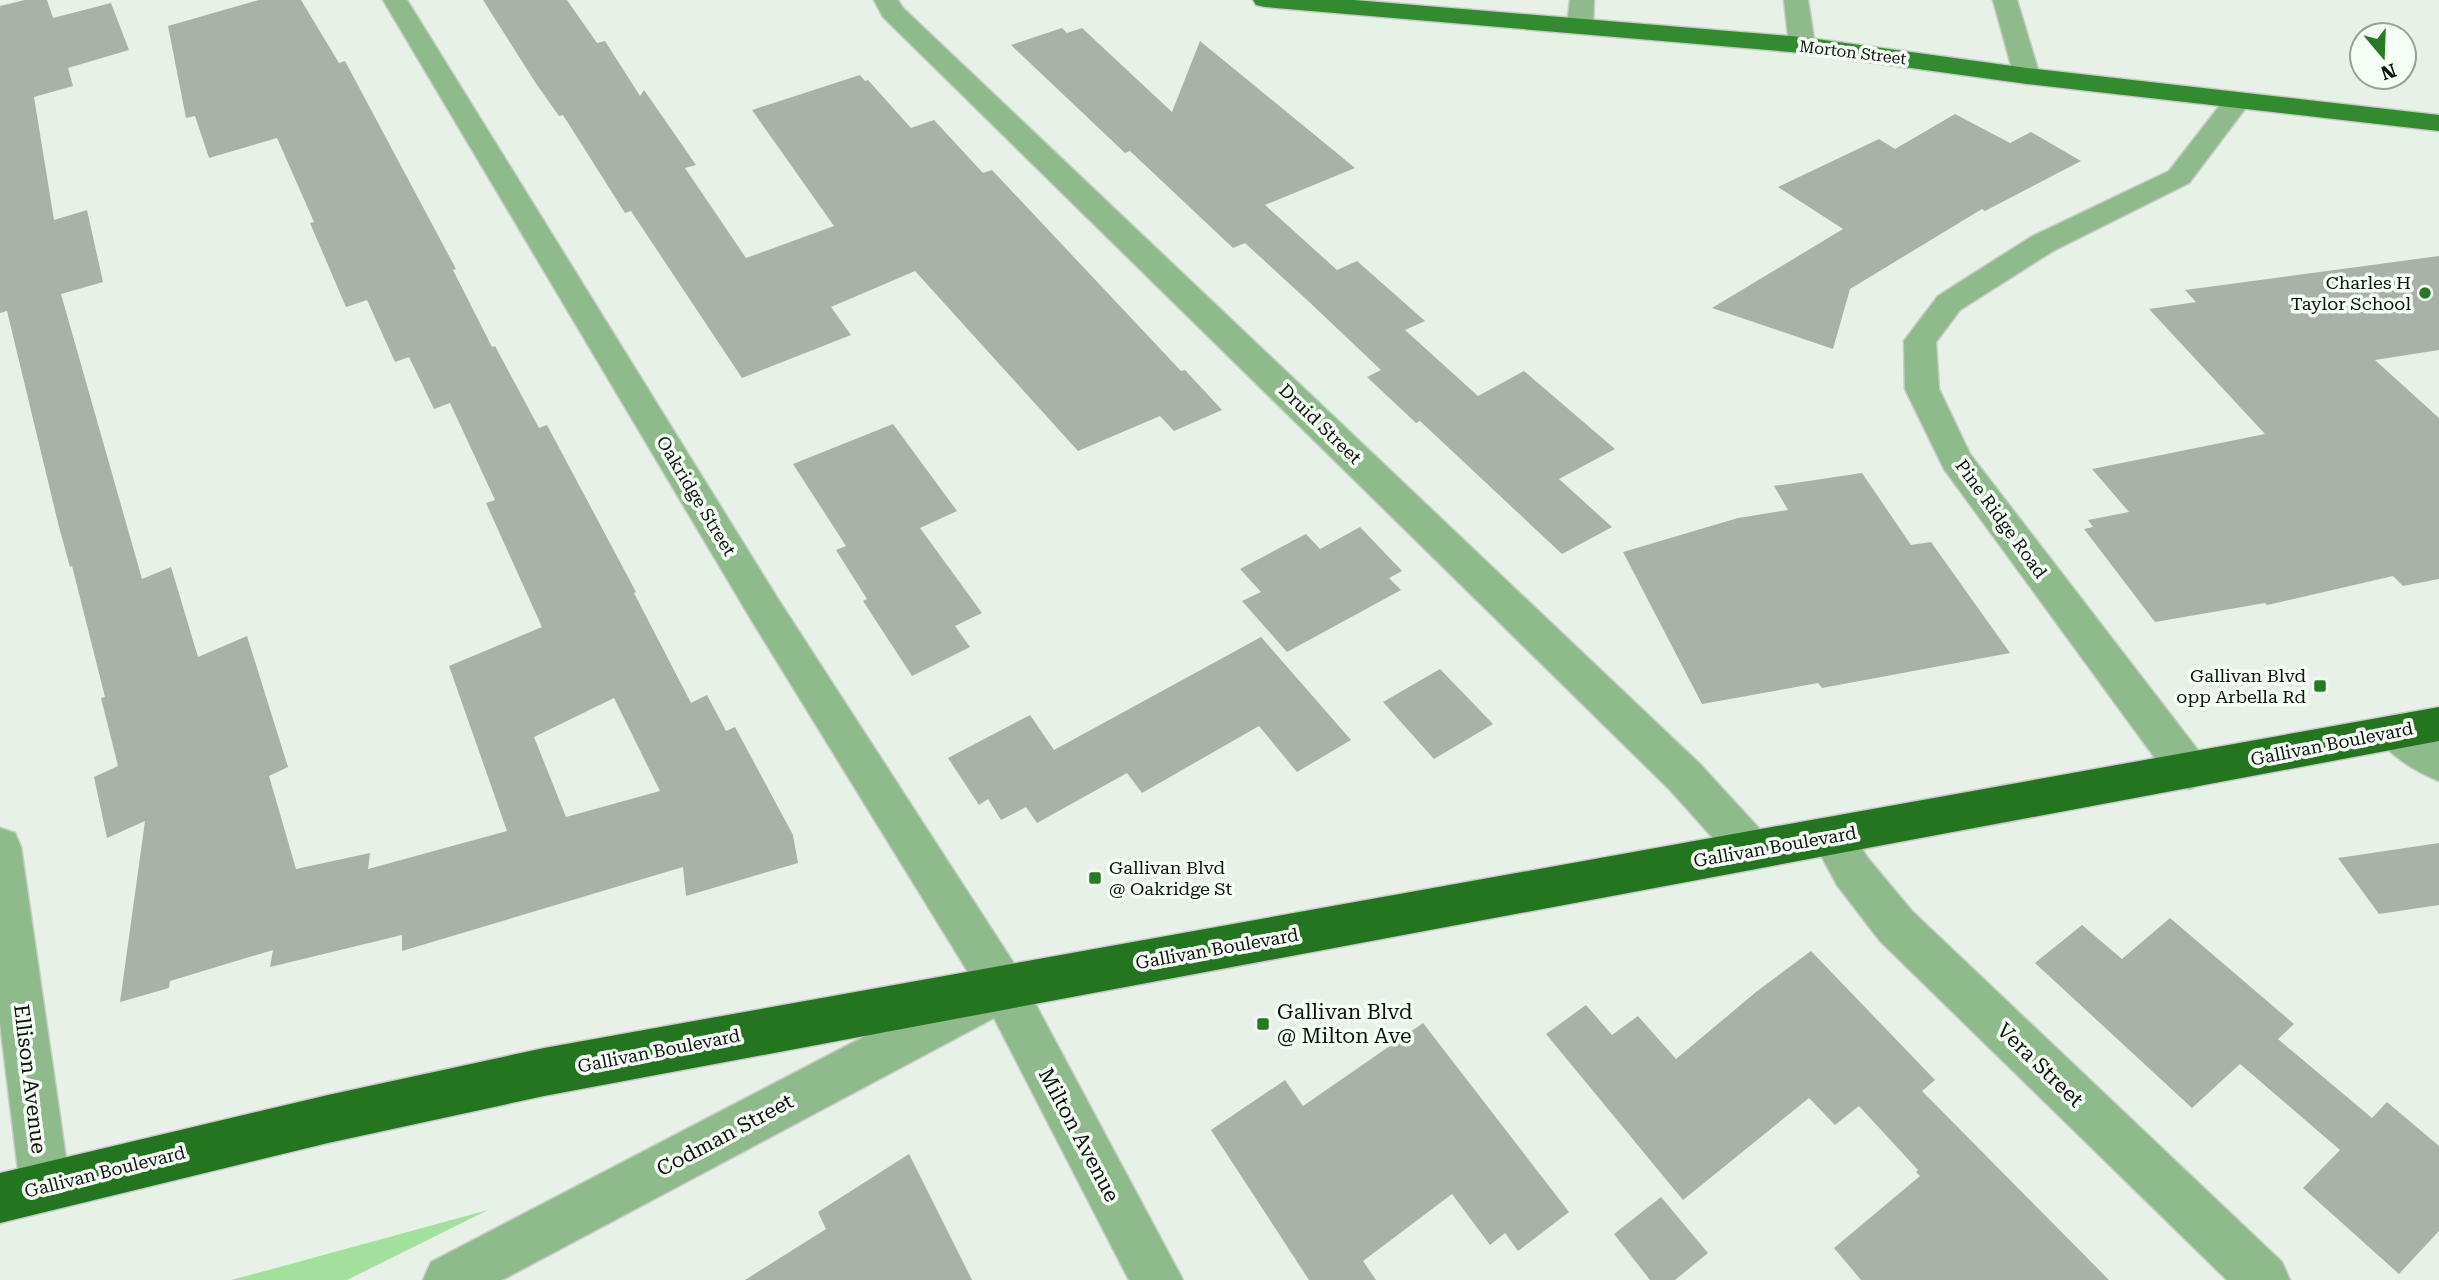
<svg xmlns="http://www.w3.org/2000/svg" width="2439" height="1280" font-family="'Roboto Serif',serif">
<rect width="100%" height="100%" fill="#e8f1e7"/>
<path fill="#a3e09e" d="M 488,1210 L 347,1280 L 231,1280 L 254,1274 Z"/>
<g fill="#a9b2a8" fill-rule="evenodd">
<path d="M 25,0 L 47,0 L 53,18 L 111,3 L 129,50 L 68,68 L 73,86 L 34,97 L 54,220 L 87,210 L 103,282 L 61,294 L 142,579 L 171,567 L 198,657 L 247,636 L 288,767 L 269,776 L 296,869 L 370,853 L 368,869 L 507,831 L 449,666 L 542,627 L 486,503 L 495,500 L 450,403 L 434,409 L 409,357 L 395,362 L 367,300 L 346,307 L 310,223 L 314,222 L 277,138 L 209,158 L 195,116 L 186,118 L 168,26 L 259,0 L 301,0 L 339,63 L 345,61 L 456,269 L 453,270 L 492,347 L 495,346 L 539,428 L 547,425 L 636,592 L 634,593 L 691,703 L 707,695 L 726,731 L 735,727 L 793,835 L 798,863 L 686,896 L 683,867 L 402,951 L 402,935 L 270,967 L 273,950 L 170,981 L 169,988 L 120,1002 L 145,821 L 107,838 L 94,777 L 118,766 L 101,698 L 105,697 L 72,566 L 70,567 L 59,527 L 7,311 L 0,313 L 0,6 ZM 614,698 L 660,791 L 566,817 L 534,737 Z"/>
<path d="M 483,0 L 567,0 L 597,43 L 605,41 L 640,96 L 644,90 L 696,165 L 685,168 L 746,258 L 834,226 L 752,110 L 860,75 L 865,81 L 868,80 L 911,128 L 934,120 L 983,173 L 992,170 L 1181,371 L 1185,370 L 1222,410 L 1174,431 L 1160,416 L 1078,451 L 915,271 L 831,307 L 851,335 L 742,378 L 631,211 L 625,213 L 563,115 L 559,116 L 535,82 Z"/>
<path d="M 1062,28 L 1067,33 L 1082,28 L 1172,112 L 1200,41 L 1355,168 L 1265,205 L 1337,270 L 1357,261 L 1425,321 L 1405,330 L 1478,396 L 1524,371 L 1615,449 L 1559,479 L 1612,527 L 1562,554 L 1420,421 L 1416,423 L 1367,377 L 1381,370 L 1306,299 L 1245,243 L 1233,248 L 1130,151 L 1125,153 L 1011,45 Z"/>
<path d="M 1955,114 L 2010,143 L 2031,132 L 2081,161 L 1985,211 L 1982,209 L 1850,289 L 1833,349 L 1712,308 L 1843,229 L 1778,187 L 1879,139 L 1895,149 Z"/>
<path d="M 2439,256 L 2439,350 L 2375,360 L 2439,418 L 2439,579 L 2403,586 L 2393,576 L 2267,605 L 2265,603 L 2155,622 L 2084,529 L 2093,527 L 2088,520 L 2129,512 L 2092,469 L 2265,434 L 2149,309 L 2196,302 L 2185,290 Z"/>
<path d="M 893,424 L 957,511 L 920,528 L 982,613 L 955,626 L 970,647 L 912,676 L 863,601 L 867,599 L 836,550 L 846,546 L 793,464 Z"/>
<path d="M 1862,473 L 1911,545 L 1931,542 L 2010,653 L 1822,688 L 1818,683 L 1702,704 L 1623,552 L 1738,518 L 1788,510 L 1774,486 Z"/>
<path d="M 1360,527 L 1402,571 L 1389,578 L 1401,590 L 1287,652 L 1242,601 L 1261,592 L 1240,569 L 1306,534 L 1320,549 Z"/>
<path d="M 1261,637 L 1351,740 L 1297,772 L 1259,726 L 1142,793 L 1127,773 L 1037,823 L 1026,807 L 1001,820 L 988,799 L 979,805 L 948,758 L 1030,715 L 1054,750 Z"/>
<path d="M 1440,669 L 1493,724 L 1434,759 L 1383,702 Z"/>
<path d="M 2439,843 L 2439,905 L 2379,914 L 2338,858 Z"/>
<path d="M 2170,918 L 2294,1024 L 2278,1039 L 2372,1118 L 2387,1102 L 2439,1146 L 2439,1231 L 2399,1274 L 2303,1188 L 2340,1150 L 2240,1064 L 2192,1108 L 2035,963 L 2082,925 L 2122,959 Z"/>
<path d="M 1811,951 L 1935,1080 L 1922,1091 L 2109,1280 L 1861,1280 L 1834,1248 L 1920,1176 L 1916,1172 L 1918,1170 L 1859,1106 L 1835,1125 L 1809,1098 L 1683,1200 L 1546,1034 L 1586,1005 L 1612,1035 L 1638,1016 L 1676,1059 L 1756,992 Z"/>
<path d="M 1423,1023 L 1569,1212 L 1518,1251 L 1505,1233 L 1490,1245 L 1452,1194 L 1363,1261 L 1376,1280 L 1309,1280 L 1211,1130 L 1285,1080 L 1303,1106 Z"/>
<path d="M 909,1154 L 972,1280 L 745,1280 L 826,1229 L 818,1212 Z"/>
<path d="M 1661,1197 L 1708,1253 L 1675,1280 L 1650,1280 L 1614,1234 Z"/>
</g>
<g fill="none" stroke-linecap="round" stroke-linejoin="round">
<g stroke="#c5cdc4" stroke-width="3">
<g id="minor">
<path d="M 383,0 L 407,0 L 778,599 L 1013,962 L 1183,1280 L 1129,1280 L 994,1018 L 502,1280 L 423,1280 L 431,1262 L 973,980 L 752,621 Z"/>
<path d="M 874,0 L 898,0 L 903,8 L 1700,764 L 1767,837 L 1774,851 L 1767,865 L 1752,870 L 1737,865 L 1670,790 L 883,17 Z"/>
<path d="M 1570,0 L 1594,0 L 1593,25 L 1589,30 L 1580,33 L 1571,30 L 1567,25 Z"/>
<path d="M 1784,0 L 1808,0 L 1815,45 L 1811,50 L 1802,53 L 1793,50 L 1789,45 Z"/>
<path d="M 1993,0 L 2017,0 L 2040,76 L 2036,82 L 2027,84 L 2018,82 L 2014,76 Z"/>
<path d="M 2238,93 L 2248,95 L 2251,101 L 2189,183 L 2053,251 L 1960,310 L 1936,342 L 1939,389 L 1970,454 L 2204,758 L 2210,771 L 2204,784 L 2189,789 L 2174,784 L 1944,469 L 1905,389 L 1904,341 L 1938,296 L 2031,237 L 2169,171 L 2228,95 Z"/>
<path d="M 2395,715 L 2409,720 L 2439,741 L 2439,781 C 2416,772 2386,754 2375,732 L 2381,720 Z"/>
<path d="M 1832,818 L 1847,824 L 1867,857 L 1912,911 L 2282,1262 L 2290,1280 L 2227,1280 L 1880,941 L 1837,885 L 1811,837 L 1817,824 Z"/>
<path d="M 0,828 L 15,833 L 21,847 L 70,1186 L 63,1204 L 45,1211 L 27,1204 L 20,1186 L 0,1023 Z"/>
</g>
</g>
<g stroke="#c5cdc4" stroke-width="3">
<path id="major" d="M 1253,0 L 1354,0 L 1802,37 L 2027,68 L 2439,115 L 2439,131 L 2027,84 L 1802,53 L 1265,7 L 1256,5 Z"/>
</g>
<g stroke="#c5cdc4" stroke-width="3">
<path id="highway" d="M 2439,707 L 2439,741 L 544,1096 L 328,1143 L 0,1223 L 0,1173 L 328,1095 L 544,1048 Z"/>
</g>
<use href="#minor" fill="#8fba8b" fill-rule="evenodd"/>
<use href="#major" fill="#338b2f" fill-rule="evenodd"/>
<use href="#highway" fill="#23761f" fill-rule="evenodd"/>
</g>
<g fill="#277923" stroke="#f6fff5" stroke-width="2.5">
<circle cx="2425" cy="293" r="7"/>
<rect x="2313" y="679" width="14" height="14" rx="3.5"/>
<rect x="1088" y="871" width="14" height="14" rx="3.5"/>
<rect x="1256" y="1017" width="14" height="14" rx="3.5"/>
</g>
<g text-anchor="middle" stroke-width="7" stroke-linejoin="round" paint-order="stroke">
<g font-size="16" fill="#0c0f0b" stroke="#f6fff5">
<text transform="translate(1853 52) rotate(7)" y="6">Morton Street</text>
</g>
<g font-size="18" fill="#0c0f0b" stroke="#f6fff5" text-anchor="end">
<text x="2411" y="289">Charles H<tspan x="2411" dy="21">Taylor School</tspan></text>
<text x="2306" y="682">Gallivan Blvd<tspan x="2306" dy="21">opp Arbella Rd</tspan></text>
<text x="1109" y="874" text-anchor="start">Gallivan Blvd<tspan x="1109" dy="21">@ Oakridge St</tspan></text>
</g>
<g font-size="18" fill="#0c0f0b" stroke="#f6fff5">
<text transform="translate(1320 424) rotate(44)" y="6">Druid Street</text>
<text transform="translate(696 496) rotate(59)" y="6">Oakridge Street</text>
<text transform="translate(2001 519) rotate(54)" y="6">Pine Ridge Road</text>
<text transform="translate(2332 744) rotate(-11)" y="6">Gallivan Boulevard</text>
<text transform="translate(1775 847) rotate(-10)" y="6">Gallivan Boulevard</text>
<text transform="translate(1217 949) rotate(-10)" y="6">Gallivan Boulevard</text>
<text transform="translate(659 1051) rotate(-11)" y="6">Gallivan Boulevard</text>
<text transform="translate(105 1172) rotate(-14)" y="6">Gallivan Boulevard</text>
</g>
<g font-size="21" fill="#0c0f0b" stroke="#f6fff5" text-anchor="start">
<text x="1277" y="1019">Gallivan Blvd<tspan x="1277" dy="24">@ Milton Ave</tspan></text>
</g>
<g font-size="21" fill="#0c0f0b" stroke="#f6fff5">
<text transform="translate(2040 1065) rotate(44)" y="7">Vera Street</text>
<text transform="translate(30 1079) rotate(83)" y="7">Ellison Avenue</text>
<text transform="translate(725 1135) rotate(-28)" y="7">Codman Street</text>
<text transform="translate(1079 1135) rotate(62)" y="7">Milton Avenue</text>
</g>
</g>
<g transform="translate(2383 56) rotate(161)"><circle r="33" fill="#f6fff5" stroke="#989f97" stroke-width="2"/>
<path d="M0-5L12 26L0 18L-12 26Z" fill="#277923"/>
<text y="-10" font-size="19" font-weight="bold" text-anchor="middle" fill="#0c0f0b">N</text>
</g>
</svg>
